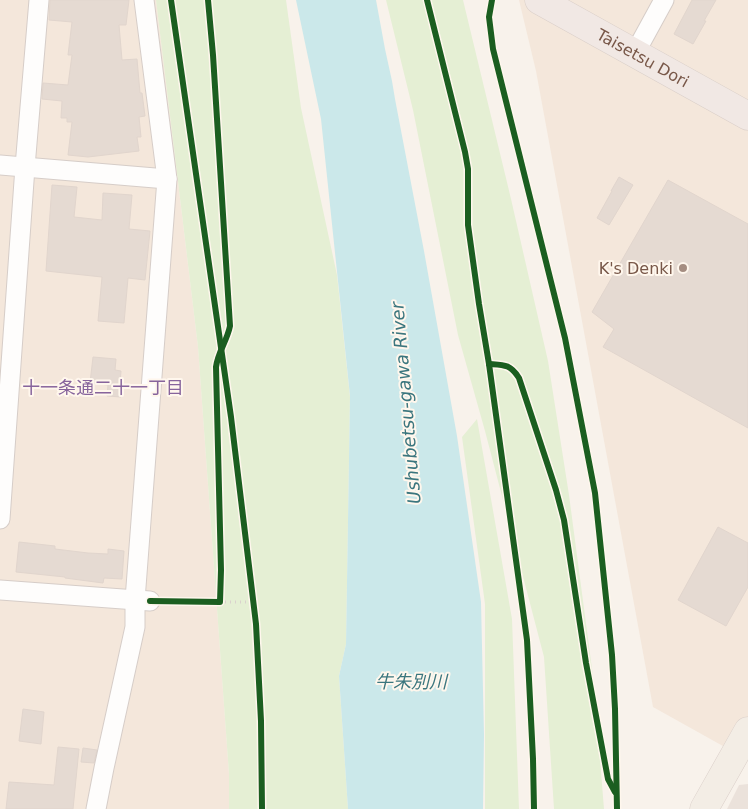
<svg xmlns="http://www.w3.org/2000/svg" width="748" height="809" font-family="'DejaVu Sans','Noto Sans JP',sans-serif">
<rect width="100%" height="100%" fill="#f8f2eb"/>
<g fill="#f4e7db">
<path d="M 0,0 L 156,0 L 198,347 L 229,774 L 229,809 L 0,809 Z"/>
<path d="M 519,0 L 748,0 L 748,760 L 653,707 L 536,71 Z"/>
</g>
<path fill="#ebe2db" d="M 748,784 L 748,809 L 727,809 L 739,785 Z"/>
<g fill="#e5efd4">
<path d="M 156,0 L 286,0 L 301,108 L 337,275 L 350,397 L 346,644 L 339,676 L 348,809 L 229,809 L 229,774 L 198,347 Z"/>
<path d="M 386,0 L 463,0 L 511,199 L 548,361 L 569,495 L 594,684 L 604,809 L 554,809 L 544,657 L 485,431 L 458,335 L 413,110 Z"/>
<path d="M 477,419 L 512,619 L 519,809 L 485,809 L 485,604 L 462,437 Z"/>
</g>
<path fill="#cbe8ea" d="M 296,0 L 376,0 L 385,49 L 392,81 L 395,99 L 424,251 L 457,436 L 481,602 L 484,735 L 483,809 L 348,809 L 339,676 L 346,644 L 350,396 L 321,119 Z"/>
<g fill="#e5dad2" stroke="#e1d5cd">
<path d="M 50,0 L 129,0 L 126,25 L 119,25 L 122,60 L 137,59 L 140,93 L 142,93 L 145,116 L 139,117 L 141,137 L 137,137 L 139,151 L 88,157 L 68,155 L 72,122 L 67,122 L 67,118 L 61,118 L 62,101 L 42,99 L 43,83 L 68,85 L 72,55 L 68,55 L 72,22 L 49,20 Z"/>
<path d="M 692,0 L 716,0 L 704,21 L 706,21 L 693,44 L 674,34 Z"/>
<path d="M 619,177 L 633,185 L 609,225 L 597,218 L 612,191 L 611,191 Z"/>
<path d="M 668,180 L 748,224 L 748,428 L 603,347 L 614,329 L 592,312 Z"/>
<path d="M 52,185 L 77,187 L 74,217 L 102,220 L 103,193 L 132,195 L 129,229 L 150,231 L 145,280 L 128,278 L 124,323 L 98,321 L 102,277 L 46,271 Z"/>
<path d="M 93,357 L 116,359 L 115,370 L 121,371 L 120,383 L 123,383 L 121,397 L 107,396 L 108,385 L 90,383 Z"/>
<path d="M 718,527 L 748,543 L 748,587 L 726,626 L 678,600 Z"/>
<path d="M 19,542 L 55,546 L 55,549 L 88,553 L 108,554 L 108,549 L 124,551 L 122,579 L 104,578 L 103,583 L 65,578 L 65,577 L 16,572 Z"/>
<path d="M 23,709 L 44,712 L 41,744 L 19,741 Z"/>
<path d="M 58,747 L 79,749 L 73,809 L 6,809 L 9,782 L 54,785 Z"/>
<path d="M 83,748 L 97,750 L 94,763 L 81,762 Z"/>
</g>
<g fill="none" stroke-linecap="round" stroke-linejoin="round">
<g stroke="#d6cdc8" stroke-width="21">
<g id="street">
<path d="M 635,53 L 664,0"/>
<path d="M 0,165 L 167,179"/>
<path d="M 0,519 L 25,167 L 39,0"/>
<path d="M 0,590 L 150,601"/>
<path d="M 96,809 L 104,768 L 135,627 L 135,600 L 167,179 L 144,0"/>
</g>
</g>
<g stroke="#dacfc9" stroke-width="29">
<path id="primary" d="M 704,809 L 748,731"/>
</g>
<g stroke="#dacfc9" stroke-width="29">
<g id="highway">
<path id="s1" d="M 539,0 L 748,116"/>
</g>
</g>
<path stroke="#dad1cd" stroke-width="3" stroke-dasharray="1 4" stroke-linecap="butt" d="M 220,602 L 253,602"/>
<use href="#street" stroke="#fefdfc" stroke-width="19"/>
<use href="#primary" stroke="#f3ede5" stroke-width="28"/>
<use href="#highway" stroke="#f1e8e4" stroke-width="28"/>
<g stroke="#fff7ed" stroke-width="9">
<g id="cycleway">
<path d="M 171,0 L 231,417 L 256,624 L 261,721 L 262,809"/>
<path d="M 427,0 L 465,152 L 468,169 L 468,225 L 479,304 L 489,364 L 527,640 L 533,759 L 534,809"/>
<path d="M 492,0 L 489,17 L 493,49 L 565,338 L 595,493 L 612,655 L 615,709 L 617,809"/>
<path d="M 489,364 C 504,365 510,364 519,378 L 556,490 L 564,520 L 586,663 L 608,779 L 615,792"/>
<path d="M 150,601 L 220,602 L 221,570 L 216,367 C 218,352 227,341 230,326 L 213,55 L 208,0"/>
</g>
</g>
<use href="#cycleway" stroke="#1b5e20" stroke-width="6"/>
</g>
<circle fill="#a58d81" stroke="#fff7ed" stroke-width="2" cx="683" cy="268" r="5"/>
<g text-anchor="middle" stroke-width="4" stroke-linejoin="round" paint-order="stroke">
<g font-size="16" fill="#785748" stroke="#fff7ed">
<text dy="6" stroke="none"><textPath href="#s1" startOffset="119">Taisetsu Dori</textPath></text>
</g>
<g font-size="16" fill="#785748" stroke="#fff7ed" text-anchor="end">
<text x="673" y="274">K's Denki</text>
</g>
<g font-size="18" fill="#87649c" stroke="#fff7ed">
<text x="103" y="394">十一条通二十一丁目</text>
</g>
<g font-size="18" font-style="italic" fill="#3b767e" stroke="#fff7ed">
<text transform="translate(406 403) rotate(-95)" y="6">Ushubetsu-gawa River</text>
<text x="411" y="688">牛朱別川</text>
</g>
</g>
</svg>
